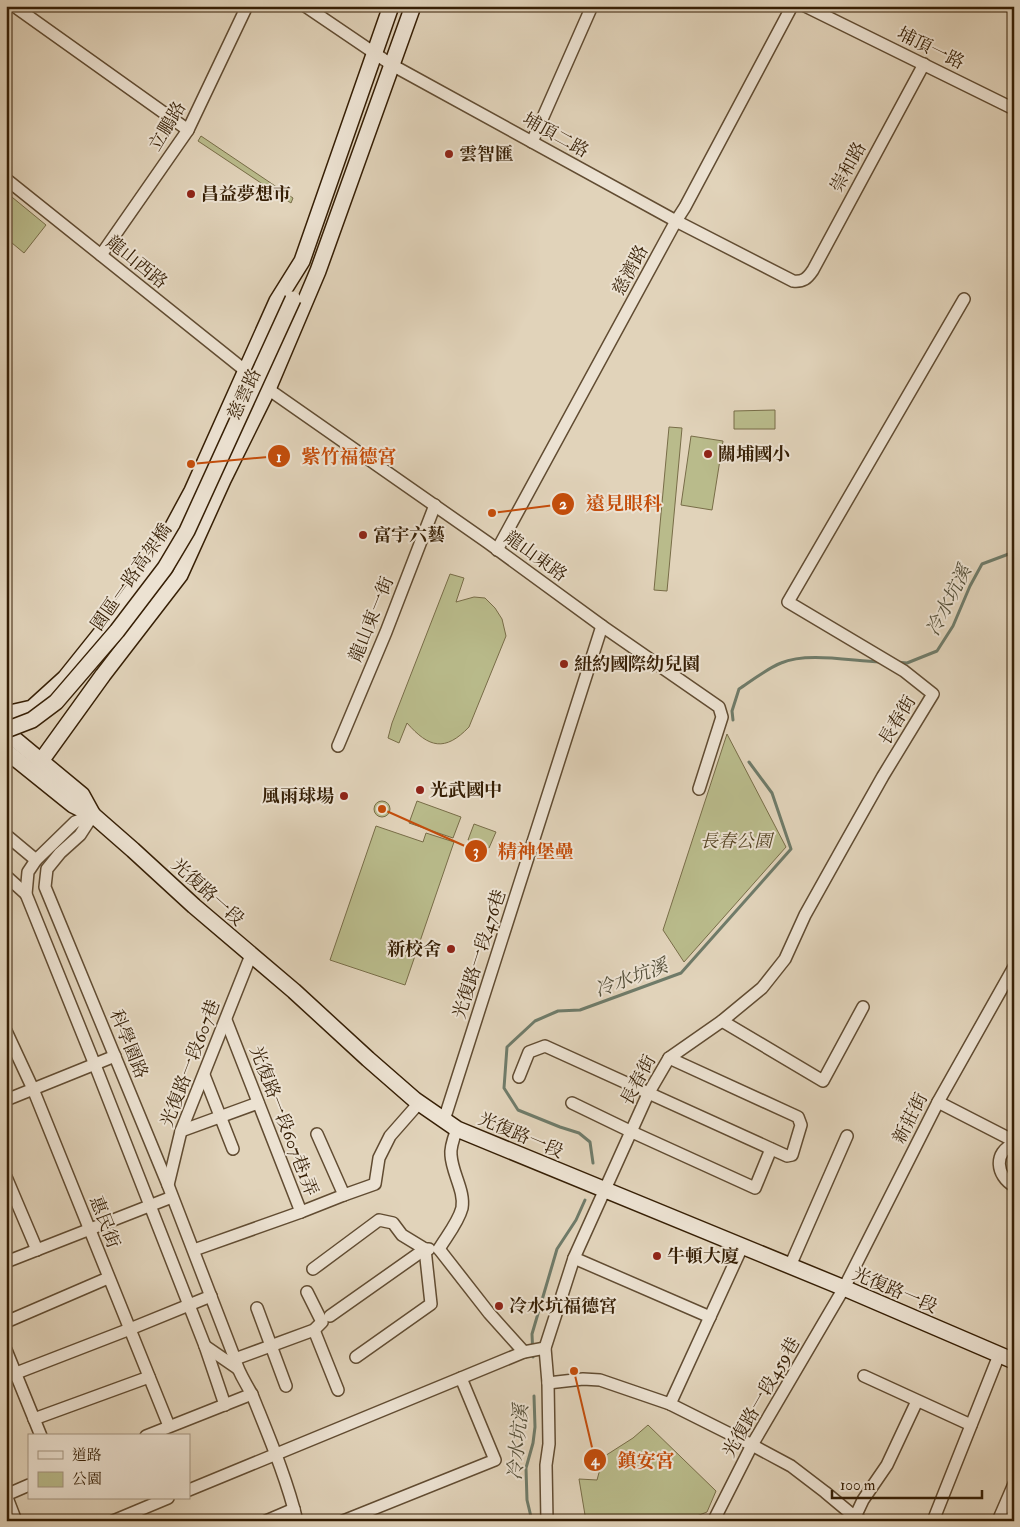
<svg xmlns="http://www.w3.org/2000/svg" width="1020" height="1527" font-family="'IM FELL Double Pica','Noto Serif TC',serif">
<rect width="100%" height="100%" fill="#e1d3ba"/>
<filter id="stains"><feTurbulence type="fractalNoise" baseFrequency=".004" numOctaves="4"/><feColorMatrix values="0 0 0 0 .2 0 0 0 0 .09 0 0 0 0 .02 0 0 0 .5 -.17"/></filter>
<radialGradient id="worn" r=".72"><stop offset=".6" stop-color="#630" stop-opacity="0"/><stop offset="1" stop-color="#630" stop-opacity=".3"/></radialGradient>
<g fill="#b9bb8b" stroke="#786d48">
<path d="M 201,136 L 293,198 L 291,203 L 198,141 Z"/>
<path d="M 7,193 L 46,225 L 24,253 L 6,238 Z"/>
<path d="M 775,410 L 775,429 L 734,429 L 734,411 Z"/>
<path d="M 669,427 L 682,428 L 667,591 L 654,590 Z"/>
<path d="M 691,436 L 723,441 L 712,510 L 681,505 Z"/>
<path d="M 450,574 L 464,578 L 456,602 L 474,597 L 485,598 L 495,608 L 502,619 L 506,636 L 469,727 C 445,752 429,748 407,723 L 399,743 L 388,738 L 392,723 Z"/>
<path d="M 727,734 L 786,847 L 684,962 L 663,930 Z"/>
<circle cx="382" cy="809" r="8"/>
<path d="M 417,801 L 461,817 L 453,838 L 409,823 Z"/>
<path d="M 474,824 L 496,832 L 489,848 L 468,840 Z"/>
<path d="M 376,826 L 423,842 L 426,833 L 454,842 L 405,985 L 330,960 Z"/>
<path d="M 648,1425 L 716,1491 L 707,1512 L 684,1521 L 586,1521 L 579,1479 L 597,1480 L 600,1469 L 597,1461 L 633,1438 Z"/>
</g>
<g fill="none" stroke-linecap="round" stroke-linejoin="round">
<g stroke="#6f7b69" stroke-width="3">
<path d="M 896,662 L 907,663 L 937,651 L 953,626 L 970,586 L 982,564 L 1014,552"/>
<path d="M 733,720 L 732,711 L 739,689 C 751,681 768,668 781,663 C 807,652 851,661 880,662"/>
<path d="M 593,1163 L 590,1142 L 579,1133 L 560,1127 L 518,1110 L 504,1088 L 507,1047 L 535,1021 L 558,1011 L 580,1010 L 681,973 L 791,849 L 772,793 L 749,762"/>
<path d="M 533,1357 L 532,1334 L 557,1249 L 576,1220 L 585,1200"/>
<path d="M 532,1521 L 527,1500 L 526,1468 L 533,1443 L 535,1427 L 534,1396"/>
</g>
<g stroke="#614c32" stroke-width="14">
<g id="street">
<path d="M 14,6 L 188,130"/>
<path d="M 305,6 L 392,65 L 676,221 L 793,281 C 803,282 807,279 813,270 L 924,64"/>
<path d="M 805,6 L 1014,109"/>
<path d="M 532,142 L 592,6"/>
<path d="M 6,179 L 247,372"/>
<path d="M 101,255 L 188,130 L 247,6"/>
<path d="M 268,389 L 487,542 L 602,626 L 719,707 L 722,717 L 699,789"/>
<path d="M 497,550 L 676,221 L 685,207 L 792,6"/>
<path d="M 338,746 L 386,632 L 435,505"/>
<path d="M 93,815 L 80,835 L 60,853 L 47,869 L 45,887 L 168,1185 L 235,1359 C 238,1373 247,1384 253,1397 C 269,1437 287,1479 297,1521"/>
<path d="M 93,815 L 75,822 L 36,860 L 28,872 L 26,894 L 95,1065 L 205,1346 L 237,1368"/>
<path d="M 6,835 L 36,860"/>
<path d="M 6,876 L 26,894"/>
<path d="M 226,1020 L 301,1212 L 344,1195 L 317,1134"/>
<path d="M 722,1021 L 823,1081 L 863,1007"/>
<path d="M 6,1031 L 33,1089 L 169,1426"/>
<path d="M 204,1075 L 233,1149"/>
<path d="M 519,1077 L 529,1052 L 545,1046 L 787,1156 L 792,1155 L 801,1125 L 798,1117 L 669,1058"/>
<path d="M 6,1100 L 115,1056"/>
<path d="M 938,1102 L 1014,1141"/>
<path d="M 572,1103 L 632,1132 L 755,1188 L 771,1149"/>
<path d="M 444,1120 L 602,626"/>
<path d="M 181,1131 L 258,1103"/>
<path d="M 1014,1144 C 993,1152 996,1176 1014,1186"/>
<path d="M 6,1177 L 37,1250"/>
<path d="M 168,1185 L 181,1131 L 251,955"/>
<path d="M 344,1195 L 375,1184 L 379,1158 L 390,1136 L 419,1103"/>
<path d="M 439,1249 L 489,1313 L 524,1352"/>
<path d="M 439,1249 C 446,1237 458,1223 462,1208 C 465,1191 452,1173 451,1155 C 450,1147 454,1137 457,1129"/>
<path d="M 194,1250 L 301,1212"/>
<path d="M 574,1258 L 710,1317"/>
<path d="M 6,1262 L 172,1197"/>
<path d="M 790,1266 L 847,1136"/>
<path d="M 313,1269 L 379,1220 L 393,1223 L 402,1235 L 425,1249 L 431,1304 L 356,1357"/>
<path d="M 257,1308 L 286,1386"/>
<path d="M 330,1316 L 425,1249 L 429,1249"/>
<path d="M 6,1322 L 108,1278"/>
<path d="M 314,1330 L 338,1390"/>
<path d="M 205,1346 L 225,1405"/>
<path d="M 6,1350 L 41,1436"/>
<path d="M 235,1359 L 314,1330 L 322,1322 L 307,1292"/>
<path d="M 864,1376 L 971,1425"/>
<path d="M 6,1377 L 130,1329 L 211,1296"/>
<path d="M 548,1383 L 583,1379 L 600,1380 L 670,1404 L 752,1445 L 791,1466 L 825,1492 L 855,1517 L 862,1521"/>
<path d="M 670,1404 L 742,1247"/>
<path d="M 34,1419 L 149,1377"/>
<path d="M 146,1436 L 252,1394"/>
<path d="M 189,1490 L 524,1352 L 545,1348"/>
<path d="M 6,1495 L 16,1521"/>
<path d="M 6,1495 L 29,1485"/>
<path d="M 855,1517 L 863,1500 L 887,1465 L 917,1401"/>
<path d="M 715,1518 L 752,1445 L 844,1288 L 938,1102 L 1014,967"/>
<path d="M 113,1521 L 168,1498"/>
<path d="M 266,1521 L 294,1509"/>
<path d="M 343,1521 L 495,1460 L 461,1378"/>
<path d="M 547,1521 L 546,1465 L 549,1444 L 548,1383 L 545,1348 L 574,1258 L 648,1094 L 669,1058 L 722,1021 L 762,988 L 785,959 L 805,915 L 843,847 L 883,776 L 933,694 L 904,671 L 788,602 L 964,299"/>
<path d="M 933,1521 L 999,1355"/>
<path d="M 998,1521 L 1014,1484"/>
</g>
</g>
<g stroke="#361f05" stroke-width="18">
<g id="secondary">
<path d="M 6,712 L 10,713 L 32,708 L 65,678 L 105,628 L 157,556 L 192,491 L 277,301 L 302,261 L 391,6"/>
<path d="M 6,732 L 82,795 L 93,815"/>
<path d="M 6,751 L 73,805 L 93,815 L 133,850 L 194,906 L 294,991 L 368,1059 L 415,1100 L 457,1129 L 844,1288 L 1014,1361"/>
<path d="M 41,761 L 103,675 L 180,575 L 223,480 L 268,389 L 318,271 L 413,6"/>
</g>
</g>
<use href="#street" stroke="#ece2d2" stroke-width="11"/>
<use href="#secondary" stroke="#ece2d2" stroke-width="15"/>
<g stroke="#361f05" stroke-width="18" stroke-linecap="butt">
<path id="secondary-bridge" d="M 6,730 L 32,720 L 56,702 L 117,631 L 165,568 L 187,531 L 293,299"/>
</g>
<use href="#secondary-bridge" stroke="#ece2d2" stroke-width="15"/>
</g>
<g fill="#8f2418" stroke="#ece2d2" stroke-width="2">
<circle cx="449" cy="154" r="5"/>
<circle cx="191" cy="194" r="5"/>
<circle cx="708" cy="454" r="5"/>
<circle cx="363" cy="535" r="5"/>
<circle cx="564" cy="664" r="5"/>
<circle cx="420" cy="790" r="5"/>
<circle cx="344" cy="796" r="5"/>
<circle cx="451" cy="949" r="5"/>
<circle cx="657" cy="1256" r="5"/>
<circle cx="499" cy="1306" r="5"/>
</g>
<g text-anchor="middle" stroke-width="4" stroke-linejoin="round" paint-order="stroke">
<g font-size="18" fill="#361f05" stroke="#ece2d2">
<text transform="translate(931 48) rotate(26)" y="6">埔頂一路</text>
<text transform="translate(167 126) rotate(-59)" y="6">立鵬路</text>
<text transform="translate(556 135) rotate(29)" y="6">埔頂二路</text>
<text transform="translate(848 167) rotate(-61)" y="6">崇和路</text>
<text transform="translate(137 262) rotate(39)" y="6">龍山西路</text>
<text transform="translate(630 270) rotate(-61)" y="6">慈濟路</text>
<text transform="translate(244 394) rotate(-65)" y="6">慈雲路</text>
<text transform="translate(536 556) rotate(36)" y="6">龍山東路</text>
<text transform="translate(131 577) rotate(-55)" y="6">園區一路高架橋</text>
<text transform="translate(371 619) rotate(-68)" y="6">龍山東一街</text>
<text transform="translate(897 720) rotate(-59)" y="6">長春街</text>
<text transform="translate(208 892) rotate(42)" y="6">光復路一段</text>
<text transform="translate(479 954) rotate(-72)" y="6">光復路一段476巷</text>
<text transform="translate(129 1044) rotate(68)" y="6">科學園路</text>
<text transform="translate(190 1063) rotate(-69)" y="6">光復路一段607巷</text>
<text transform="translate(638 1080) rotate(-62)" y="6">長春街</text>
<text transform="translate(910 1118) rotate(-63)" y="6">新莊街</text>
<text transform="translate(284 1121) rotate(69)" y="6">光復路一段607巷1弄</text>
<text transform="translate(521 1135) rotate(23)" y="6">光復路一段</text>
<text transform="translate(105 1222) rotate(69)" y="6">惠民街</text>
<text transform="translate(895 1290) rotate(23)" y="6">光復路一段</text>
<text transform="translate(761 1397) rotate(-60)" y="6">光復路一段459巷</text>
</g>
<g font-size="18" font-weight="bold" fill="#361f05" stroke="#ece2d2" text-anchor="start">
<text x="459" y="160">雲智匯</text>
<text x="201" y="200">昌益夢想市</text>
<text x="718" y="460">關埔國小</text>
<text x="373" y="541">富宇六藝</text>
<text x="574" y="670">紐約國際幼兒園</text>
<text x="430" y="796">光武國中</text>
<text x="334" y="802" text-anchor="end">風雨球場</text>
<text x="441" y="955" text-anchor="end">新校舍</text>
<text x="667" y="1262">牛頓大廈</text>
<text x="509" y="1312">冷水坑福德宮</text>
</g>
<g font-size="18" font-style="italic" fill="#574626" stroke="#ece2d2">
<text x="736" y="847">長春公園</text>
</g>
<g font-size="19" font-style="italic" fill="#524d37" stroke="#ece2d2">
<text transform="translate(948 600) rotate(-63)" y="7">冷水坑溪</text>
<text transform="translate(631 977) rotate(-20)" y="7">冷水坑溪</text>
<text transform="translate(517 1442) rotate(-85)" y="7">冷水坑溪</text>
</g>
</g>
<path fill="none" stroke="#c44d0b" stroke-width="2" d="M191 464L279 456M492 513L563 504M382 809L476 851M574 1371L595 1460"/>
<g fill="#c44d0b" stroke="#ece2d2" stroke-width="2">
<circle cx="191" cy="464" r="5"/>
<circle cx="492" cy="513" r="5"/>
<circle cx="382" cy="809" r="5"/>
<circle cx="574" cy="1371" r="5"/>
<circle cx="279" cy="456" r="12"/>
<circle cx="563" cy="504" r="12"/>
<circle cx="476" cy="851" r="12"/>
<circle cx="595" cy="1460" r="12"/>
</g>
<g font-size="15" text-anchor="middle" font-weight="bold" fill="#fff">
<text x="279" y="462">1</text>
<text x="563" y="509">2</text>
<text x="476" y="856">3</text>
<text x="595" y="1465">4</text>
</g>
<g font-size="19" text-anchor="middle" font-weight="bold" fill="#c44d0b" stroke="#ece2d2" stroke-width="4" stroke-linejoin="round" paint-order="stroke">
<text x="349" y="463">紫竹福德宮</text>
<text x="624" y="510">遠見眼科</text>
<text x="536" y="858">精神堡壘</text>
<text x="646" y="1467">鎮安宮</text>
</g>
<rect width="1020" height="1527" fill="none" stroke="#e1d3ba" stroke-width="25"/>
<rect x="8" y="8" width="1005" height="1512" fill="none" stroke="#361f05" stroke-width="2.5"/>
<rect x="12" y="12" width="995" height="1502" fill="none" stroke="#361f05"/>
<rect x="28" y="1434" width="162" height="65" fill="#ece2d2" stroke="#a39480"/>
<rect x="38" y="1451" width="25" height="8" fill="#ece2d2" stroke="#a39480"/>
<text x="72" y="1460" font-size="15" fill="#361f05">道路</text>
<rect x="38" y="1472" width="25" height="15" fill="#b9bb8b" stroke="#a39480"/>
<text x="72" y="1484" font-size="15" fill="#361f05">公園</text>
<path d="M832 1490v8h150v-8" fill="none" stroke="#361f05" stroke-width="2.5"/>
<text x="840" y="1490" font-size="15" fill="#361f05" stroke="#ece2d2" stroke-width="4" paint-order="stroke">100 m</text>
<rect width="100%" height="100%" filter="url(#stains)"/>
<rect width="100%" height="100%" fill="url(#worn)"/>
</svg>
